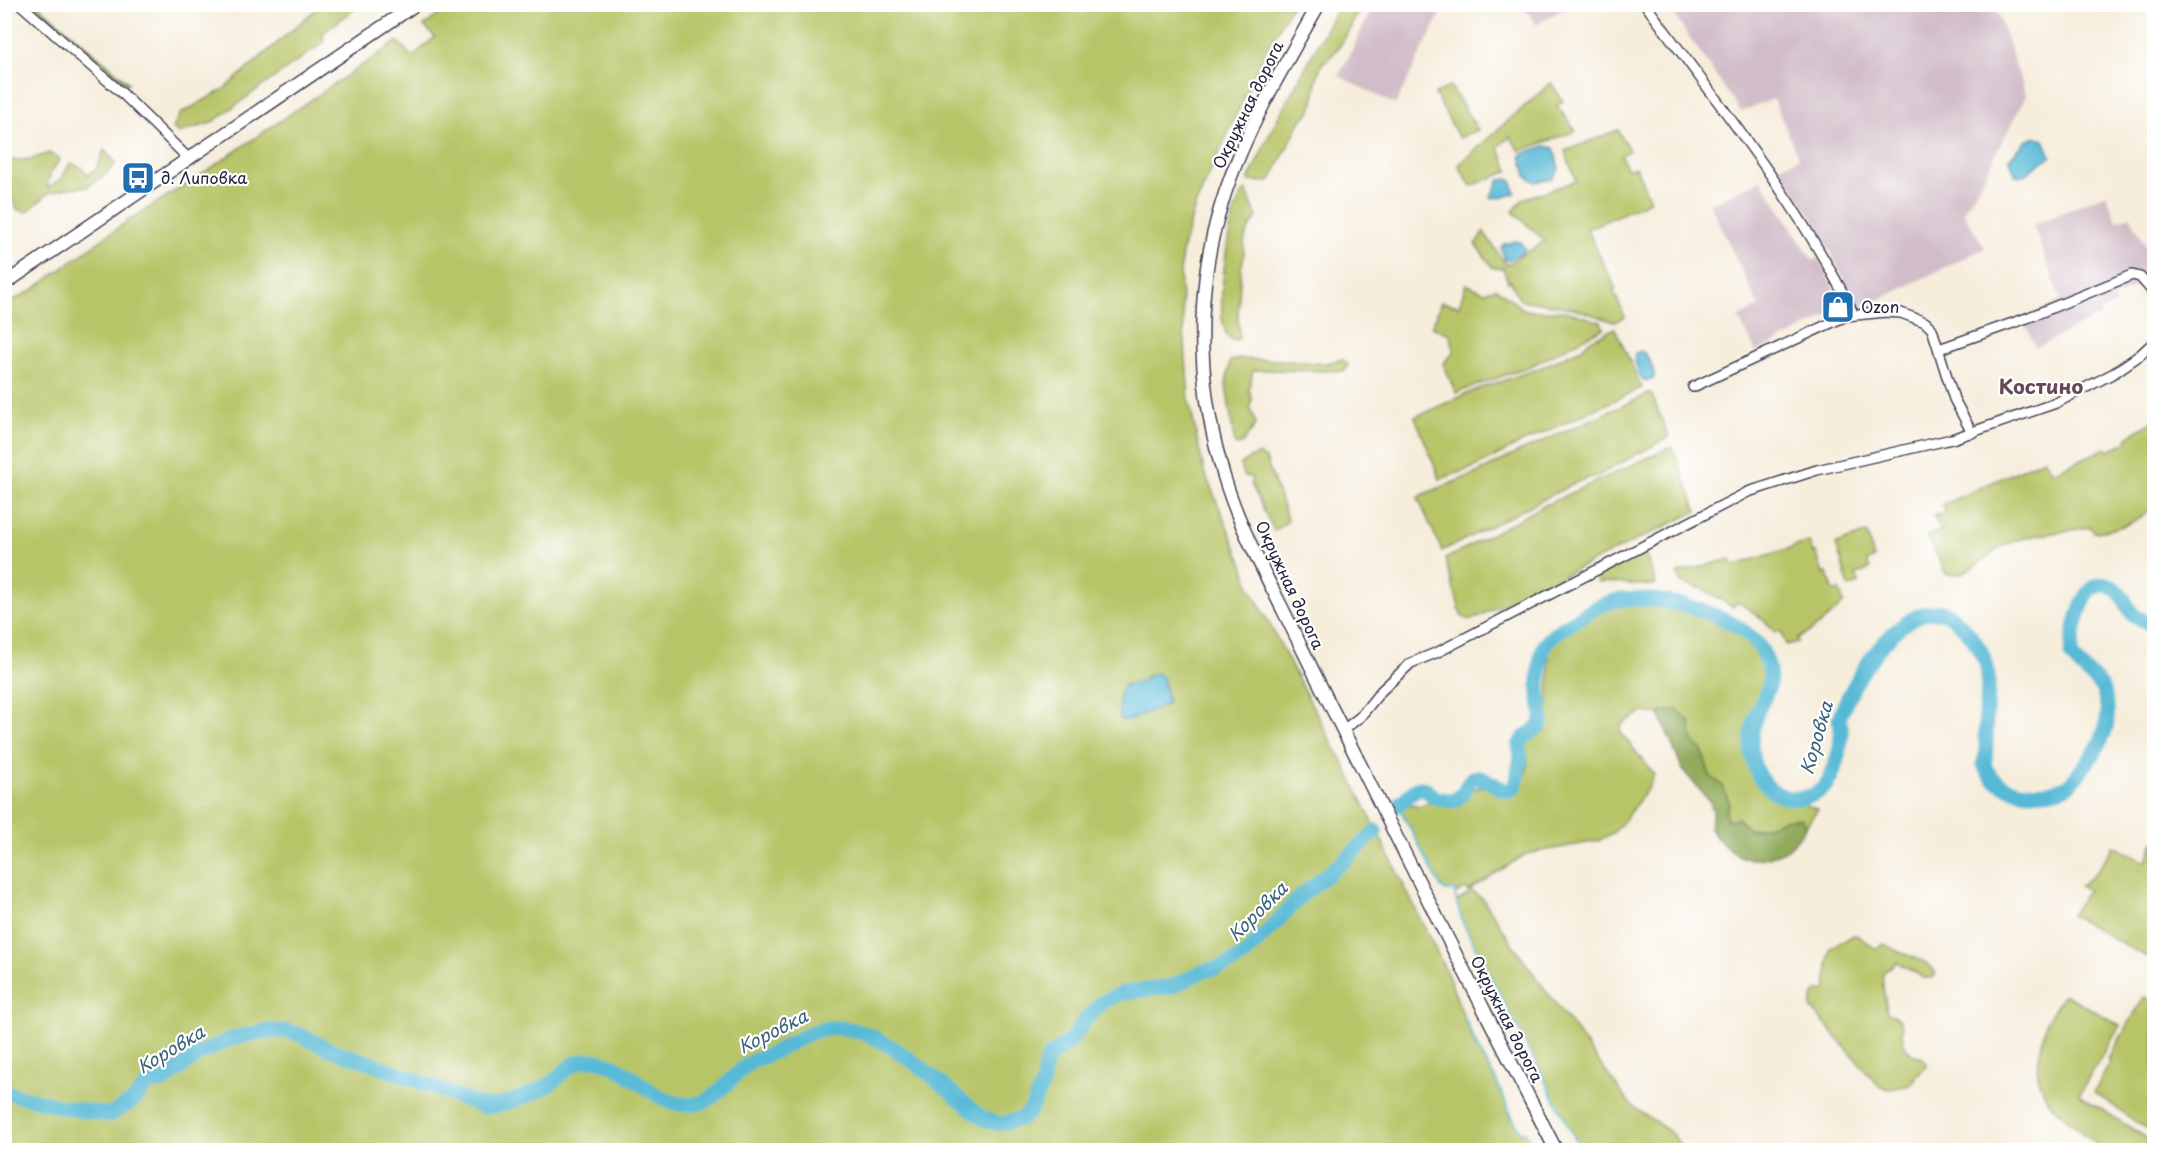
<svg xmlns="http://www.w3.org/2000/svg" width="2159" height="1155" font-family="'Playpen Sans',sans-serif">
<rect width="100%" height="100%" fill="#fff"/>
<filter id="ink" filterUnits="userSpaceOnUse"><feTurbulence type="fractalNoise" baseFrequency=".0167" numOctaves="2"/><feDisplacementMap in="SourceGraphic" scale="12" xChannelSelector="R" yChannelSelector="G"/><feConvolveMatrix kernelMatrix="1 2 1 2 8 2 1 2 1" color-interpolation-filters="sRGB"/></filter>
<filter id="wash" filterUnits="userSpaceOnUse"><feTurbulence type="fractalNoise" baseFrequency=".008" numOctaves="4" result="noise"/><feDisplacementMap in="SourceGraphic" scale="24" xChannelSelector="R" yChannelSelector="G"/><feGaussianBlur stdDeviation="1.35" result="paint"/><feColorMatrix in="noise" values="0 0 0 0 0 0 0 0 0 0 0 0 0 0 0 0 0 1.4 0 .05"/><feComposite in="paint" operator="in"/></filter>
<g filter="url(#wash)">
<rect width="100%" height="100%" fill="#f6eddb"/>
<g fill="#d1bdc8">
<path d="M 1374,5 L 1418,5 L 1440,15 L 1395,105 L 1339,76 Z"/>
<path d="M 1523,5 L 1570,5 L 1536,25 Z"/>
<path d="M 1667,5 L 1995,5 L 2026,96 L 1977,190 L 1963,212 L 1985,248 L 1866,306 L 1856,304 L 1823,236 L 1780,167 L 1799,158 L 1773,99 L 1741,112 Z"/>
<path d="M 1761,180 L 1813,261 L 1818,258 L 1844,308 L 1756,352 L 1738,317 L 1759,307 L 1710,204 Z"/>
<path d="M 2106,194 L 2116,221 L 2130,216 L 2154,262 L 2154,279 L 2141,286 L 2139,284 L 2113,298 L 2115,304 L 2100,311 L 2101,315 L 2035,348 L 2023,317 L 2061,301 L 2033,225 Z"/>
</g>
<g fill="#b7c567" stroke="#6c7451" stroke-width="1.5">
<path d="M 322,4 L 360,5 L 323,33 L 324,42 L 211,123 L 178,133 L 173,128 L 180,114 L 224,89 Z"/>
<path d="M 451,5 L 1292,5 L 1264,54 L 1195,206 L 1182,251 L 1180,273 L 1189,401 L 1204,471 L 1242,562 L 1250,587 L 1335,749 L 1340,756 L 1447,973 L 1476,1048 L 1496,1081 L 1512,1119 L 1521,1132 L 1525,1132 L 1535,1150 L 5,1150 L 4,305 L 31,291 L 126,222 L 196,178 L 398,41 L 412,57 L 435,37 L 424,26 Z"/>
<path d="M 1339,5 L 1361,5 C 1352,24 1341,52 1322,63 L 1316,81 L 1316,88 L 1311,111 L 1301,120 L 1270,182 L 1248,181 L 1271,131 Z"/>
<path d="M 1551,83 L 1563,101 L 1557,106 L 1576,131 L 1520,151 L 1510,137 L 1498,147 L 1509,171 L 1471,186 L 1458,165 Z"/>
<path d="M 1450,86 L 1478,130 L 1459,138 L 1435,94 Z"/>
<path d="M 1618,130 L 1629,150 L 1621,156 L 1628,169 L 1636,167 L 1650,201 L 1587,229 L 1616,289 L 1613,290 L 1625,317 L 1614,322 L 1573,308 L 1521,300 L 1517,295 L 1511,281 L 1508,282 L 1503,268 L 1493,268 L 1475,244 L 1484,232 L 1506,265 L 1545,241 L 1513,212 L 1523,199 L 1576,181 L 1565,151 Z"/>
<path d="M 104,150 L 116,163 L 106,174 L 87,187 L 68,188 L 49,193 L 27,212 L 18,210 L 9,196 L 5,196 L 5,161 L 32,159 L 49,153 L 60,159 L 50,174 L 47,188 L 62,178 L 70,163 L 82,168 L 88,175 L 97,168 Z"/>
<path d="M 1246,190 L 1257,217 C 1251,225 1245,234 1244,243 C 1243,253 1245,259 1241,267 L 1238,313 L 1239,339 L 1235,341 L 1227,336 C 1225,330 1223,323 1222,317 C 1220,293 1228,205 1246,190 Z"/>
<path d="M 1466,284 L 1484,292 L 1496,288 L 1523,309 L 1530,311 L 1567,311 L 1601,322 L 1604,328 L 1533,365 L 1456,393 L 1443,364 L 1454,351 L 1450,334 L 1432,327 L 1441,302 L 1459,306 Z"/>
<path d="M 1615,328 L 1642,388 L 1521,443 L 1475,467 L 1440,479 L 1415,417 L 1478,389 L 1535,370 L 1579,350 L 1591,340 Z"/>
<path d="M 1240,359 C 1259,360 1278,359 1296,361 C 1315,363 1323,366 1342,359 L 1348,365 L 1345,371 L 1253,370 L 1249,389 L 1252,400 L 1250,406 L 1256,424 L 1242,444 L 1235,445 L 1226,385 L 1230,361 Z"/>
<path d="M 1651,393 L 1669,437 L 1599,475 L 1579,481 L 1442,551 L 1418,498 L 1422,495 L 1479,472 L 1519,452 Z"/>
<path d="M 2154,421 L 2154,507 C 2136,523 2118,530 2094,532 L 2090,527 C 2065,532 2029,534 2007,544 C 1985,554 1971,578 1946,574 L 1927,536 L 1941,531 L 1934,516 L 1946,512 L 1942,505 L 2044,459 L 2053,472 L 2106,448 L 2108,451 L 2126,442 L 2127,437 Z"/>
<path d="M 1669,448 L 1673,448 L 1697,511 L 1471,620 L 1462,617 L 1445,559 L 1541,507 Z"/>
<path d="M 1259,454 L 1266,459 L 1288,521 L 1274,531 L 1251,484 L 1252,478 L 1243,475 L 1240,465 L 1250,458 Z"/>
<path d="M 1867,533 L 1874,558 L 1867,562 L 1870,569 L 1856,575 L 1859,583 L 1849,587 L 1836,544 Z"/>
<path d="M 1809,542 L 1813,553 L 1816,552 L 1823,574 L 1827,573 L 1834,591 L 1839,590 L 1844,603 C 1829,617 1816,630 1797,639 L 1798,642 L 1786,645 L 1781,631 L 1775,633 C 1766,619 1751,611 1738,602 L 1733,607 L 1703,589 L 1681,583 L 1677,573 L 1731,559 L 1733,566 Z"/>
<path d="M 1645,552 L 1656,584 C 1640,589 1617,579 1598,583 L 1595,576 Z"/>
<path d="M 1641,603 C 1684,611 1744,619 1764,664 C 1772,681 1762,692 1755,707 C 1743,734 1742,766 1763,788 C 1779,804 1784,804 1804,802 L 1808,806 L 1818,809 L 1806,826 L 1802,819 L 1748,830 L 1727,819 L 1715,782 L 1710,776 L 1701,748 L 1697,748 L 1692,740 L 1690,721 L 1664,711 L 1659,714 L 1642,712 L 1621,725 L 1620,732 L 1654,774 L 1649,787 L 1619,827 L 1613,833 L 1598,841 L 1526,854 L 1470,890 L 1483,899 L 1519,954 L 1629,1103 C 1646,1119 1674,1127 1682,1150 L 1581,1150 L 1463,923 L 1458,908 L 1457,901 L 1468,895 L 1469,890 L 1463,890 L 1456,894 L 1454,890 L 1446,891 L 1441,887 L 1398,805 L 1404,802 L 1409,805 L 1412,804 L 1419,806 L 1434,800 L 1459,806 L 1469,796 L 1473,789 C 1487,782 1493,788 1504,796 L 1513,795 C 1523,784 1533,764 1525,749 L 1528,741 L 1545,731 L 1548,721 L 1549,647 C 1559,635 1607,607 1622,604 C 1628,603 1635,603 1641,603 Z"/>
<path d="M 2154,842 L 2154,961 L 2071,915 L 2088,890 L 2080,886 L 2098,870 L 2113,846 L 2146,862 Z"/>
<path d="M 1853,935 L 1858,936 L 1876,949 L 1883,944 C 1888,945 1891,948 1895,950 C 1910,958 1928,958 1936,974 L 1932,978 L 1924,978 L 1897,962 L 1883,973 C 1881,987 1886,999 1887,1013 C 1891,1015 1896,1016 1900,1020 C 1904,1025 1900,1028 1902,1034 C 1903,1044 1911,1059 1922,1057 L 1927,1064 L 1910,1085 L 1889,1089 L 1879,1086 L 1811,1008 L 1813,997 L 1817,991 L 1825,991 L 1827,987 C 1827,981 1828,951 1831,948 C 1837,943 1846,941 1853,935 Z"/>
<path d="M 2064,994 L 2120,1025 L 2079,1095 L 2148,1139 L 2148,1143 L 2143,1150 L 2103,1150 L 2052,1106 L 2044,1094 L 2039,1082 L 2037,1068 L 2046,1022 Z"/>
<path d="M 2144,997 L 2154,1002 L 2154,1135 L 2094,1092 L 2110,1063 L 2108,1059 Z"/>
</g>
<g fill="#91aa5c" stroke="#5a664c" stroke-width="1.5">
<path d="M 29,5 L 38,5 L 129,83 L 125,87 Z"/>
<path d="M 1678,710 L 1690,722 L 1692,739 L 1697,747 L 1701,748 L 1710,776 L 1722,785 L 1730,804 L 1726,811 L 1727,819 L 1733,820 L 1738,818 L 1749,830 C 1768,829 1782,816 1802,819 L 1806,826 C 1801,833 1796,842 1789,848 C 1783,853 1775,855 1768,857 C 1741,865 1725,849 1710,829 L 1713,811 L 1710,802 L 1683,770 L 1659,714 L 1664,711 Z"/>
</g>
<g fill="#57b9d6" stroke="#3c6e88" stroke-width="1.5">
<path d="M 2036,137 L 2044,140 L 2051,156 L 2021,177 L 2016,176 L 2009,159 L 2026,141 Z"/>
<path d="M 1545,146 L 1554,148 L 1559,169 L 1552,179 L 1535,182 L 1526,176 L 1521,156 L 1527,152 Z"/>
<path d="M 1507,179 L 1512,181 L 1515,193 L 1505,197 L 1490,198 L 1499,180 Z"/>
<path d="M 1516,241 L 1520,242 L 1525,249 L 1523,253 L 1505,261 L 1501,247 L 1504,244 Z"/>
<path d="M 1641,351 C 1648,354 1655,370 1654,378 L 1645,381 C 1639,377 1633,359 1635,353 Z"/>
<path d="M 1157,673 L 1163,678 L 1168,703 L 1161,707 L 1137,716 L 1135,719 L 1123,721 L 1121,720 C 1119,711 1116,693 1124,686 C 1129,683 1138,682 1144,681 L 1146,676 Z"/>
</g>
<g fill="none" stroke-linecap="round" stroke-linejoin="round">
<g stroke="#57b9d6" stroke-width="2">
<path d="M 1398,805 L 1441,887 L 1446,891 L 1454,890 L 1458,908 L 1463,923 L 1581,1150"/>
<path d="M 1466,1020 C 1473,1042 1485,1060 1496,1080 C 1504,1098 1510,1116 1521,1132 L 1525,1132 L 1535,1150"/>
</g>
<g stroke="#57b9d6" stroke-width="15">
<path d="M 1398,805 L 1416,789 L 1421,788 L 1426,790 L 1434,797 L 1452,801 C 1468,795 1465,781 1473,778 C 1491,772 1514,813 1518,773 C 1519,760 1523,761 1519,746 C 1521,742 1523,738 1527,735 C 1533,730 1540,729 1542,720 C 1543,711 1539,701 1539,693 C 1538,682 1540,653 1545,644 C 1551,635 1564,627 1573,622 C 1586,614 1599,604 1614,601 C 1655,593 1740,612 1762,651 C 1768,661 1771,674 1769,686 C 1767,694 1761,702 1758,710 C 1746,740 1748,778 1778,794 C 1791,801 1809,799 1821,790 C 1835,780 1846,734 1839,719 C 1851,683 1897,606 1942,612 C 1949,613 1955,620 1961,625 C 1971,634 1985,654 1987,668 C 1990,683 1987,698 1986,713 C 1985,730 1988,748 1984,764 C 1993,793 2040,798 2065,787 C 2074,783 2077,775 2083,768 C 2101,745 2113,725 2105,696 C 2100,677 2079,671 2071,654 C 2073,636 2082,567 2115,589 C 2124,594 2126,607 2134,615 C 2139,620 2147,622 2154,625"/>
<path d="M 4,1092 L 62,1107 L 110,1115 L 133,1101 L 147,1084 L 164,1081 L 197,1055 L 233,1038 L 266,1031 L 287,1031 L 300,1035 L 329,1049 L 374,1064 L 484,1107 C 500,1107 530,1095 544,1088 C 560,1079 569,1060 589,1060 C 632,1060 655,1115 700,1103 C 721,1096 734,1072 753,1061 C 761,1057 770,1055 778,1050 C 792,1043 807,1032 823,1029 C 879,1018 942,1088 984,1119 L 1000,1124 L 1023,1118 L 1031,1110 L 1043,1083 L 1045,1065 L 1049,1057 L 1071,1040 L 1084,1021 L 1102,1002 L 1122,993 L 1173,986 L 1201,972 L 1227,965 L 1244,956 L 1301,896 L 1346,859 L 1376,831"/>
</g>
</g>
</g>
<g filter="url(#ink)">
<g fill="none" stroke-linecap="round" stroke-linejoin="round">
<g stroke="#424053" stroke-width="12">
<g id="minor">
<path d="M 20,4 L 124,95 L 189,159"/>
<path d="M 1645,4 C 1719,104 1799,203 1854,315"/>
<path d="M 1939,349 L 2027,318 L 2132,275 L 2140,277 L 2154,293"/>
<path d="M 1693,387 L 1846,316 L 1886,312 L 1901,313 L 1925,322 L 1932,329 L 1954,399 L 1972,433"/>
<path d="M 1343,730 L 1360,717 L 1381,691 L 1411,663 L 1438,652 L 1748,492 L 1817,470 L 1952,439 L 2056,403 L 2114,373 L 2140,355 L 2154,342"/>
</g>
</g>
<g stroke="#424053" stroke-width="15">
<g id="major">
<path d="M 1319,4 C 1270,91 1218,175 1206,275 C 1198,338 1203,401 1220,462 C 1233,514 1260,564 1284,612 C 1310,665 1336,717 1363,770 C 1426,897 1491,1024 1556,1150"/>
<path d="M 4,284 L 416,4"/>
</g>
</g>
<use href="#minor" stroke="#fff" stroke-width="9"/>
<use href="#major" stroke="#fff" stroke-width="12"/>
</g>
</g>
<defs>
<g id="bus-square" transform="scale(1.725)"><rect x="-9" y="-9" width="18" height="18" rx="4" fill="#1f6fb2" stroke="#fff"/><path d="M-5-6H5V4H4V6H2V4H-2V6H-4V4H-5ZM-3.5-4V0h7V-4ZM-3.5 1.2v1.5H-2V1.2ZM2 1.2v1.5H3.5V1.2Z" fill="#fff"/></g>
<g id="shop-square" transform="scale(1.725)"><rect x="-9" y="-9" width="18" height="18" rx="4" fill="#1f6fb2" stroke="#fff"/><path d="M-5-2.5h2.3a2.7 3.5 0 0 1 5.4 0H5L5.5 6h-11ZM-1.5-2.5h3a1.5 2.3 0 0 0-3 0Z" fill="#fff"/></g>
</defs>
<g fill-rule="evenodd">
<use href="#bus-square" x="138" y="178"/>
<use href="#shop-square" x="1838" y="307"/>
</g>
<g text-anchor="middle" stroke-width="4.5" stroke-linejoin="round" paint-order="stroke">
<g font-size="16" fill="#22223b" stroke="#fff">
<text transform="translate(1248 105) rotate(-64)" y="6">Окружная дорога</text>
<text transform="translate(1290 585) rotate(65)" y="6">Окружная дорога</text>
<text transform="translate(1507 1019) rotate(63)" y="6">Окружная дорога</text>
</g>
<g font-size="16" fill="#22223b" stroke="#fff" text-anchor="start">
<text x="161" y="184">д. Липовка</text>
<text x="1861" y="313">Ozon</text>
</g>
<g font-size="18" font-style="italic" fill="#375e79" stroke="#fff">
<text transform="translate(1817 738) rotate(-74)" y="6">Коровка</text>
<text transform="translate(1258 912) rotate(-45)" y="6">Коровка</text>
<text transform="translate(773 1032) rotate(-27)" y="6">Коровка</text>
<text transform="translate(171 1050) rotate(-31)" y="6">Коровка</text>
</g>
<g font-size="20" font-weight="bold" fill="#664957" stroke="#fff">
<text x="2041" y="394">Костино</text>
</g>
</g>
<rect width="2159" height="1155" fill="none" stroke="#fff" stroke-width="24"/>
</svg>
